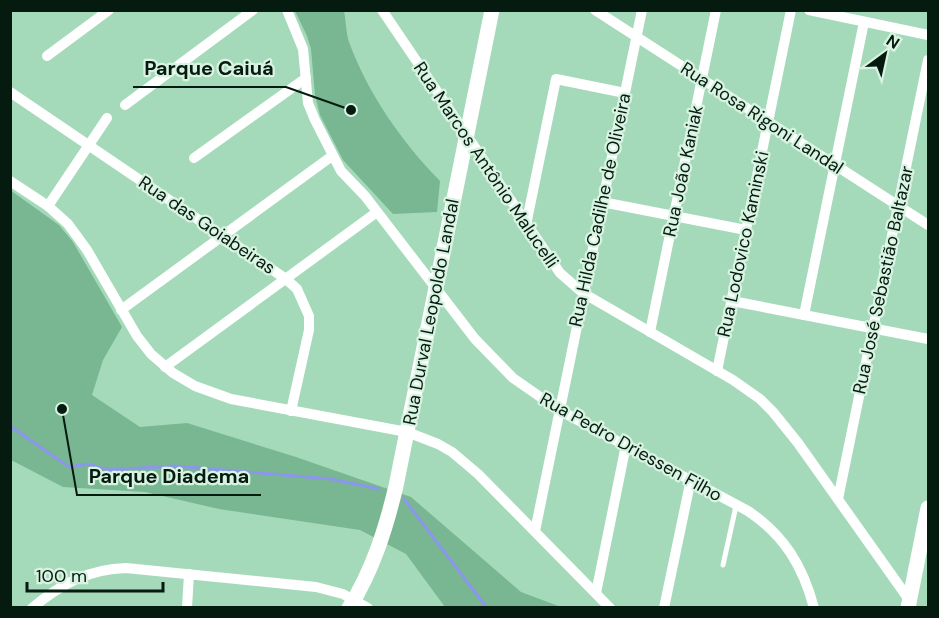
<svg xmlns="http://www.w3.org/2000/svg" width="939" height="618" font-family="'DM Sans',sans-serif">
<rect width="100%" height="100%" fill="#a4dab9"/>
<g fill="#78b791">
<path d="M 295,11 L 344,11 C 346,21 346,33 349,42 C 368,94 402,142 440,181 L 437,212 L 393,214 L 343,160 L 320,115 L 315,95 L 311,49 L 307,36 Z"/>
<path d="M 10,190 L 59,225 L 73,242 L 122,327 L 103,360 L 92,395 L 140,427 L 187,423 L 296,457 L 411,497 L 521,592 L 561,607 L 445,607 L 406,554 L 360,530 L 219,509 L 145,492 L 63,487 L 11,460 Z"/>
</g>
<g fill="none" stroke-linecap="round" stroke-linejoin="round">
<g stroke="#8c96ed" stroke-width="3">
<path d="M 10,426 L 69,467 L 87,464 L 107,470 L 175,466 L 331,479 L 379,489"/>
<path d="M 404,499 L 487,608"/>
</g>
<path stroke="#fff" stroke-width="5" d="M 723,565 L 736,506"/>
<g stroke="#fff" stroke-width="10">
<path d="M 287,10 L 303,49 L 308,103 L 315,120 L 341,171 L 365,196 L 475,339 L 513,378 L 559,410 L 748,511 C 784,535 803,566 814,608"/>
<path d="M 382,10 L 560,273 L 583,293 L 733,380 L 760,399 L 773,412 L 798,443 L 910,601"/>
<path d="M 595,10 L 928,225"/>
<path d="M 809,10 L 928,35"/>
<path d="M 47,56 L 109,10"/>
<path d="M 10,92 L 286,279 L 297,289 L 309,316 L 309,330 L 291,411"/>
<path d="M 125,105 L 253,10"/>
<path d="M 194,158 L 306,78"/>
<path d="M 10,181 L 48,206 L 68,224 L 87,250 L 137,336 L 151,354 L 173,373 L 195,386 L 231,399 L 407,432 L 438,444 L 452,452 L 478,474 L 610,608"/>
<path d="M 602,202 L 746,230"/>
<path d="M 48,206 L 107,118"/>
<path d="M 526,225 L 556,79 L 625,93"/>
<path d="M 732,301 L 928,339"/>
<path d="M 121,310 L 332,156"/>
<path d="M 804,315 L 864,22"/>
<path d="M 650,332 L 716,10"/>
<path d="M 165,367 L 377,212"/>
<path d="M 717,371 L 791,10"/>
<path d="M 838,499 L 928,60"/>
<path d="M 535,531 L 642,10"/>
<path d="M 596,593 L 626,445"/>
<path d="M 32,608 C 61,584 89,569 126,568 L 316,587 L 343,594 L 368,608"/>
<path d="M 187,608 L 189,574"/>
<path d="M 664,608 L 691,479"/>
</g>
<g stroke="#fff" stroke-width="15">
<path d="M 349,608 C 373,570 386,528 396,486 L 492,10"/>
<path d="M 908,608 L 928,508"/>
</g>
</g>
<g text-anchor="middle" stroke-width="4.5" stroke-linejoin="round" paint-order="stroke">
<g font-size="18" fill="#061b0f" stroke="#d9f3e2">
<text transform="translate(762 118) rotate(33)" y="6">Rua Rosa Rigoni Landal</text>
<text transform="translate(486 165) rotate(56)" y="6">Rua Marcos Antônio Malucelli</text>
<text transform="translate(683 171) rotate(-78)" y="6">Rua João Kaniak</text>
<text transform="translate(600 210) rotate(-78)" y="6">Rua Hilda Cadilhe de Oliveira</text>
<text transform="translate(207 225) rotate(34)" y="6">Rua das Goiabeiras</text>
<text transform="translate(743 244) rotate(-78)" y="6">Rua Lodovico Kaminski</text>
<text transform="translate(883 280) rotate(-78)" y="6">Rua José Sebastião Baltazar</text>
<text transform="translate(431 312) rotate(-79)" y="6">Rua Durval Leopoldo Landal</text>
<text transform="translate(631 447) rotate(29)" y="6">Rua Pedro Driessen Filho</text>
</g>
</g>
<path fill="none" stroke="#061b0f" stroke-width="2" d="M351 110L286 87H133M62 409L77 495H261"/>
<g fill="#061b0f" stroke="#d9f3e2" stroke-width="2">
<circle cx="351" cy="110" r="6"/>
<circle cx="62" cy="409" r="6"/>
</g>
<g font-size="20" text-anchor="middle" font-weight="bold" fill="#061b0f" stroke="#d9f3e2" stroke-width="4.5" stroke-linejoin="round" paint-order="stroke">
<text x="209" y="75">Parque Caiuá</text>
<text x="169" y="483">Parque Diadema</text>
</g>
<rect width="939" height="618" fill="none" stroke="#061b0f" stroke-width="24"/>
<g transform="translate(885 54) rotate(33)" stroke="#d9f3e2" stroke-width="4.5" paint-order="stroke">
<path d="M0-4.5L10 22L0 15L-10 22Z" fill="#061b0f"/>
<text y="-9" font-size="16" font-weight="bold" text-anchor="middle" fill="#061b0f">N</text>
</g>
<path d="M27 582v9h136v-9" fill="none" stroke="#061b0f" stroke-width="3"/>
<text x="36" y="582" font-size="18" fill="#061b0f" stroke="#d9f3e2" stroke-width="4.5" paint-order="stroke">100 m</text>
</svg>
